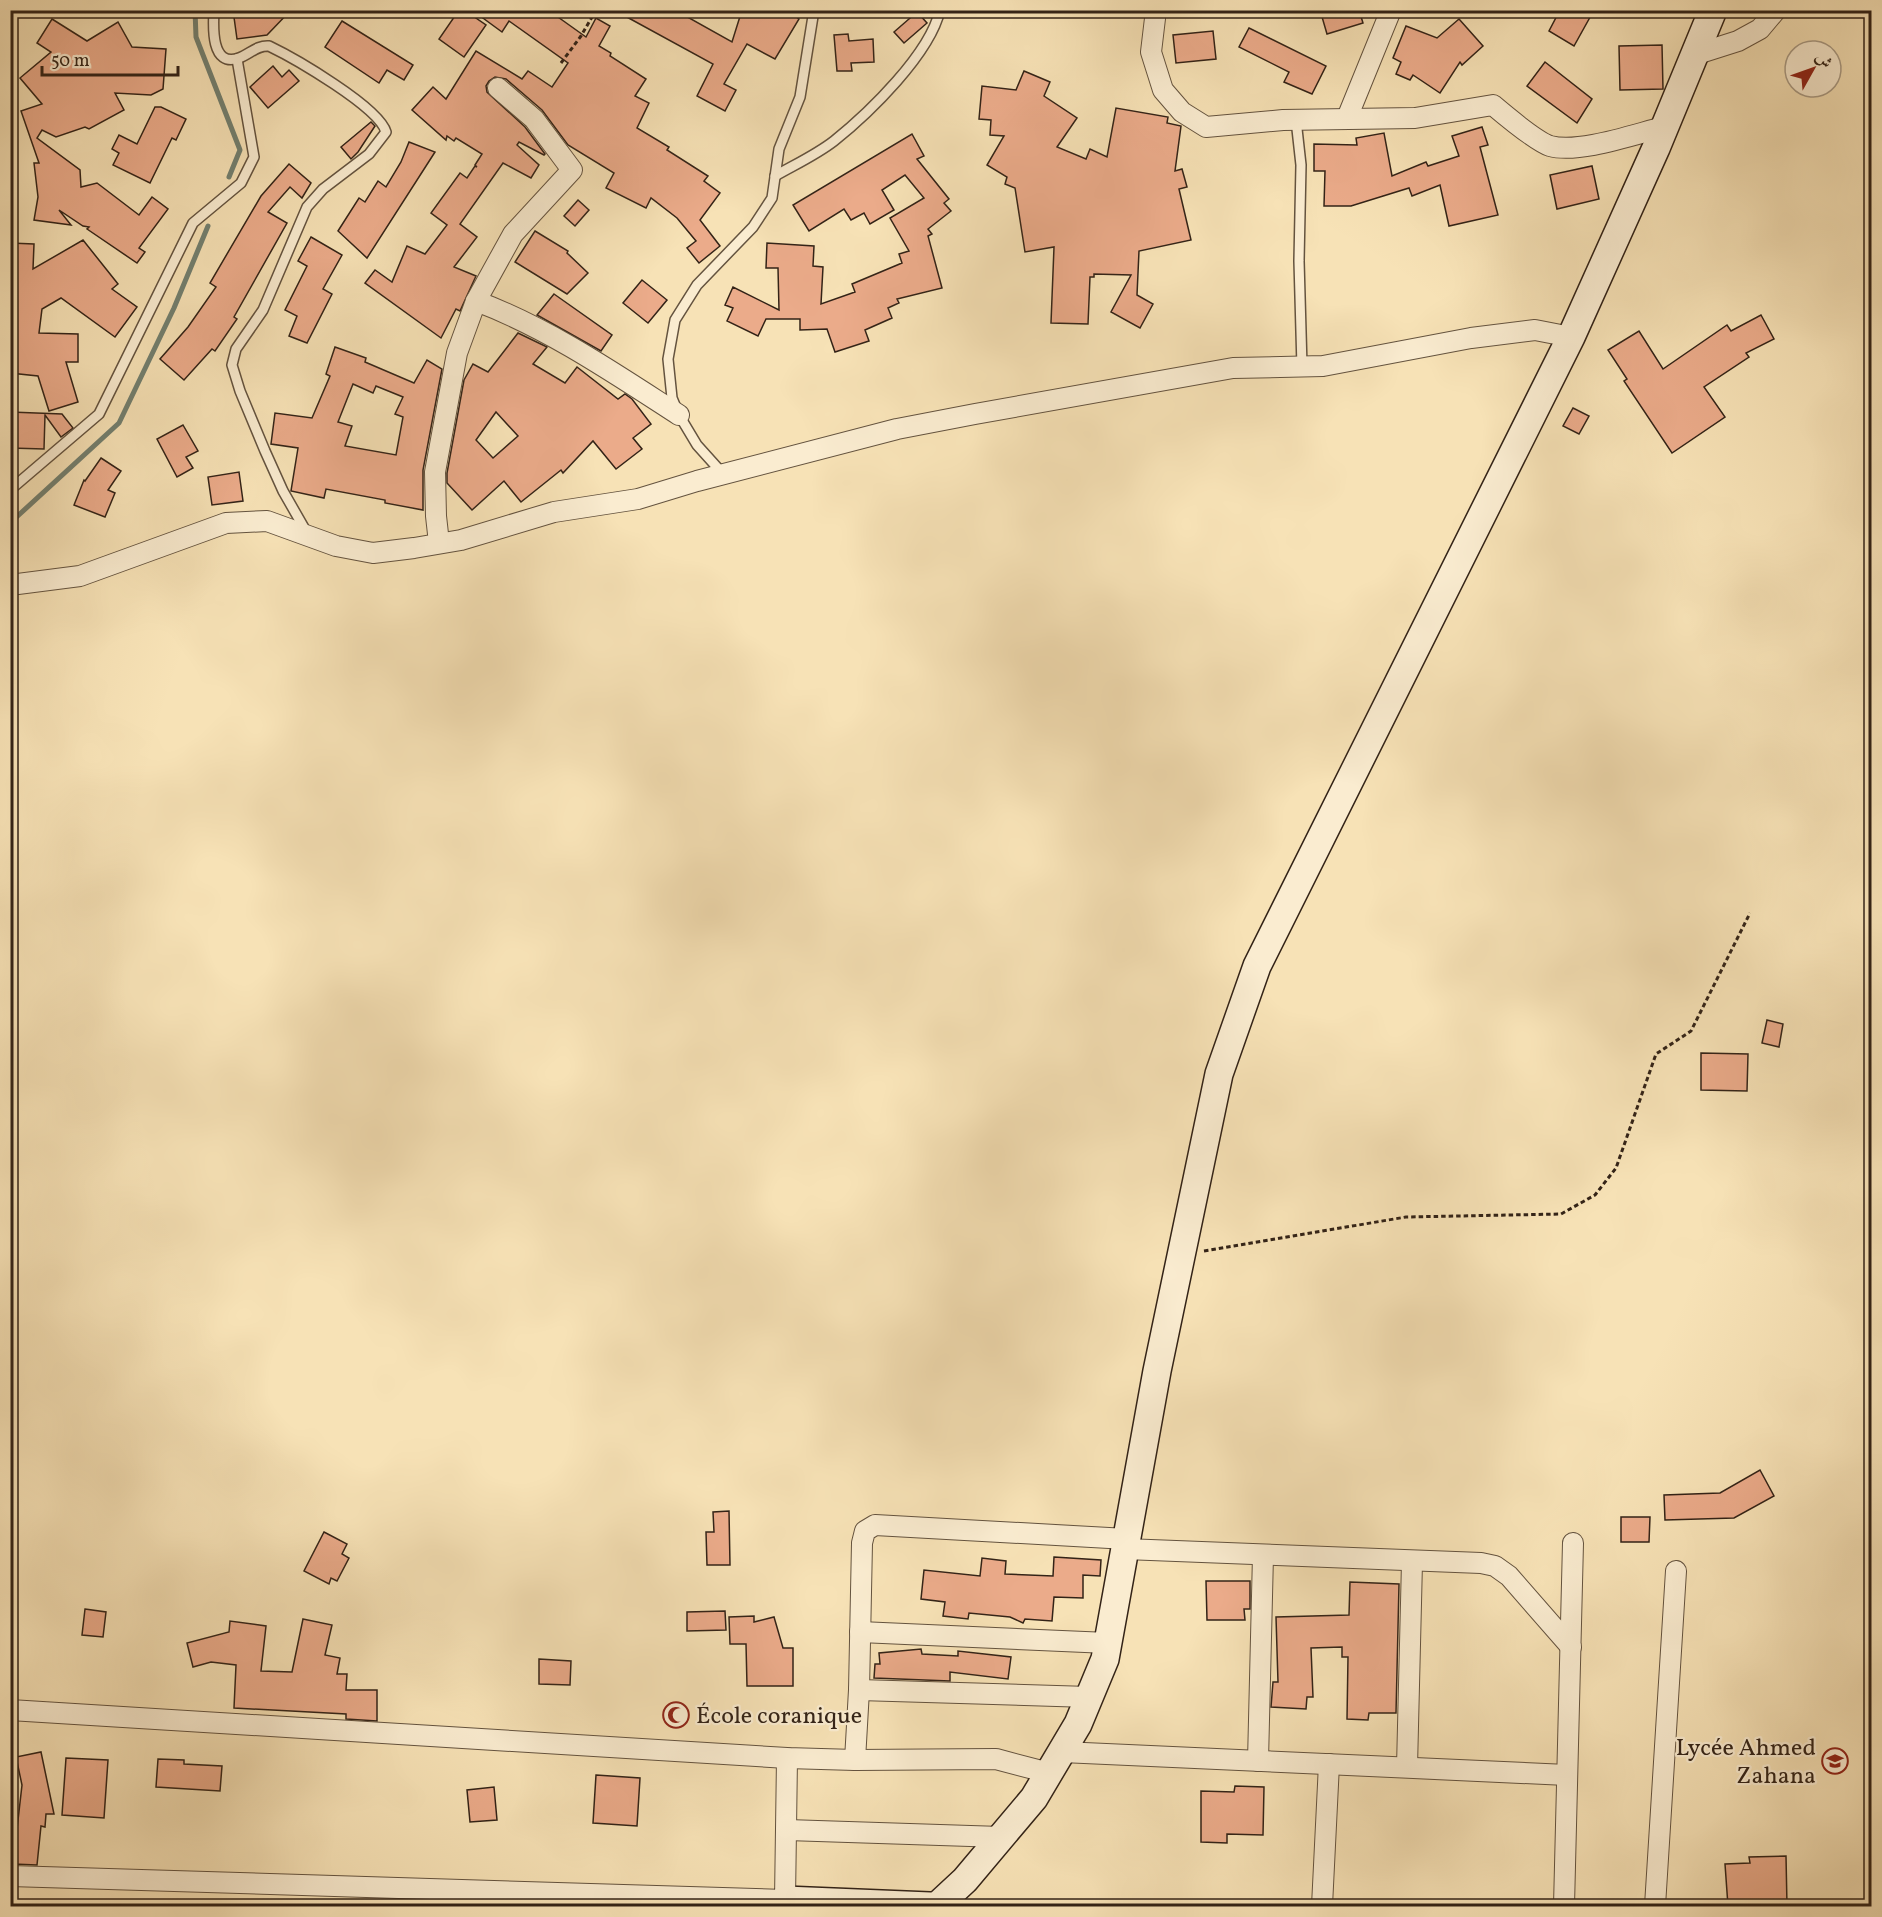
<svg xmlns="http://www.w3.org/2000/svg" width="1882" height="1917" font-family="Vollkorn,Amiri,serif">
<rect width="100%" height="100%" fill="#f7e2b6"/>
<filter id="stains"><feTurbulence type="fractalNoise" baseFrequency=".00333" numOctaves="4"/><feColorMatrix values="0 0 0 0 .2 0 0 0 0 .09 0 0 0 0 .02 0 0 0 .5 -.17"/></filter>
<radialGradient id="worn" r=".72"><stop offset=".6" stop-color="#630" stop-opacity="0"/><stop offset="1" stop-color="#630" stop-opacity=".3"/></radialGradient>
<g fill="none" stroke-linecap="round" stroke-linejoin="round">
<g stroke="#738070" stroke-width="5">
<path d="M 195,10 L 196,37 L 240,150 L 229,177"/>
<path d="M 10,523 L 119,423 L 174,308 L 208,226"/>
</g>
</g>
<g fill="#ebab8a" stroke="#332317" stroke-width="1.5" fill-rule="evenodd">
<path d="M 233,10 L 291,10 L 267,35 L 237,39 Z"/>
<path d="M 459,10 L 464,10 L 486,25 L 464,57 L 439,39 Z"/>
<path d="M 472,10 L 548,10 L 586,37 L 596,18 L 610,26 L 599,46 L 611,53 L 610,56 L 646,79 L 635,96 L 649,103 L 637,128 L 669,147 L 667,150 L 708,176 L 704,181 L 720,193 L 700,220 L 720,246 L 699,263 L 687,248 L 696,241 L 677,218 L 651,198 L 646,208 L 606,188 L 614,173 L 568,145 L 542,110 L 506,79 L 495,77 L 489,81 L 486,86 L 487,92 L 525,127 L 545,154 L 544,155 L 519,142 L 517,145 L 539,165 L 531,178 L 503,163 L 460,224 L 477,237 L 454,267 L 476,276 L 460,311 L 456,309 L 441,338 L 365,283 L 375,270 L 392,282 L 407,246 L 425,254 L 447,225 L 431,213 L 460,173 L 467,178 L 475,166 L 477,167 L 475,165 L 482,154 L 456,138 L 454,141 L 447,136 L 446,140 L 412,110 L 433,87 L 446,99 L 476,51 L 522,79 L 528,71 L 552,87 L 568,63 L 509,21 L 502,32 Z"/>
<path d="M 614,10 L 675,10 L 732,42 L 742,10 L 786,10 L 799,19 L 775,59 L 747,44 L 724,84 L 736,90 L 725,111 L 697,96 L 713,64 Z"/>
<path d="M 1320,10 L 1359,10 L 1363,23 L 1327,34 Z"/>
<path d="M 1560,10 L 1594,10 L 1574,46 L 1549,31 Z"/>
<path d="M 917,12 L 927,23 L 904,43 L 894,32 Z"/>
<path d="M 52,19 L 87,41 L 118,22 L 132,47 L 166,49 L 163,89 L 151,95 L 115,93 L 124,110 L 89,129 L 85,127 L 56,137 L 42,130 L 37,138 L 80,170 L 81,187 L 97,183 L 139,215 L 152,197 L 168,209 L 139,248 L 145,252 L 137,263 L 87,229 L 89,227 L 83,226 L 59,210 L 71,225 L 34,220 L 38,197 L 34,163 L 39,163 L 21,111 L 42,104 L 20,78 L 51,52 L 37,43 Z"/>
<path d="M 1459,19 L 1483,46 L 1462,65 L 1460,62 L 1440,93 L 1413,75 L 1410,80 L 1396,74 L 1401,62 L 1393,58 L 1406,26 L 1437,38 Z"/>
<path d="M 342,21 L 413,65 L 404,80 L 387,70 L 379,83 L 325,47 Z"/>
<path d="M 1249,28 L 1326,66 L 1312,94 L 1284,82 L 1289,72 L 1239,47 Z"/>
<path d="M 1213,31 L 1216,59 L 1176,63 L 1173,35 Z"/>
<path d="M 848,34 L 849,41 L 873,39 L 874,62 L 851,63 L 852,71 L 837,71 L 834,35 Z"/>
<path d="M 1662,45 L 1663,89 L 1620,90 L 1619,46 Z"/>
<path d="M 1545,62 L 1592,99 L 1577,123 L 1527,86 Z"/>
<path d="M 273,66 L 282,77 L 289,70 L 299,81 L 268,108 L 250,87 Z"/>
<path d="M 1024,71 L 1050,82 L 1044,96 L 1077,118 L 1057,147 L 1086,159 L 1090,149 L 1107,157 L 1116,108 L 1168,117 L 1167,123 L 1181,126 L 1175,171 L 1182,169 L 1187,187 L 1179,189 L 1191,240 L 1139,251 L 1137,295 L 1153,304 L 1140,328 L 1111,312 L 1131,275 L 1094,274 L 1094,277 L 1090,277 L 1088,324 L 1051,323 L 1054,247 L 1025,252 L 1015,188 L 1005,184 L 1007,177 L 987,165 L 1004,136 L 990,135 L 991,120 L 979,119 L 982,86 L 1016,90 Z"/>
<path d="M 155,107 L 161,107 L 186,119 L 176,140 L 172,138 L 150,183 L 113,165 L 119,153 L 112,149 L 119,135 L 137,144 Z"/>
<path d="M 371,122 L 375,126 L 358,152 L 351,159 L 341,147 Z"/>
<path d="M 1482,127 L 1488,145 L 1480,147 L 1498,215 L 1449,226 L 1440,185 L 1412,196 L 1409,188 L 1351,206 L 1324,206 L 1325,171 L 1314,171 L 1314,144 L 1357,145 L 1356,138 L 1384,133 L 1392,176 L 1426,162 L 1428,166 L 1459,156 L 1452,136 Z"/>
<path d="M 912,134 L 924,156 L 917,159 L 949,199 L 944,203 L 951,211 L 928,229 L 932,234 L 928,236 L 942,288 L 897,299 L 899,303 L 888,308 L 892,318 L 865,330 L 869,341 L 835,352 L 827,329 L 800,330 L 800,319 L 766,319 L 758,336 L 727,321 L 733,308 L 725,305 L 733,287 L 779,310 L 778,268 L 766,268 L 767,243 L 814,246 L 813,266 L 823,267 L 821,304 L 855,292 L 852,284 L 902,263 L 899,254 L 909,251 L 890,218 L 924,198 L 905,175 L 882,190 L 894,210 L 870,224 L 864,213 L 851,220 L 844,209 L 809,231 L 793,205 Z"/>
<path d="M 409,142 L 435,152 L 367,258 L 338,231 L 359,198 L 365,202 L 378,181 L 386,187 L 401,162 Z"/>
<path d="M 289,164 L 311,183 L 302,198 L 290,187 L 268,212 L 287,223 L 234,317 L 237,319 L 215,351 L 212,349 L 184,380 L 160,359 L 188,327 L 216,287 L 210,283 L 261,196 Z"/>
<path d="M 1592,166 L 1599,199 L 1557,209 L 1550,175 Z"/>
<path d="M 578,200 L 589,210 L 575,226 L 564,216 Z"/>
<path d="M 535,231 L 568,251 L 567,253 L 588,273 L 567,294 L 515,262 Z"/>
<path d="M 311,237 L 342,255 L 323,289 L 332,294 L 307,343 L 289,336 L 297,316 L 285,310 L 307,266 L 298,261 Z"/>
<path d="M 83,240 L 118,284 L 112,289 L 137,307 L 115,337 L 61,298 L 42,309 L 39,333 L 78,334 L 78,362 L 66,362 L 78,402 L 49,411 L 38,376 L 10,373 L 10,243 L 34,244 L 33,269 Z"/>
<path d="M 642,280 L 667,300 L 648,323 L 623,303 Z"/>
<path d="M 554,294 L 612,335 L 601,351 L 537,315 Z"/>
<path d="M 1761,315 L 1774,339 L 1746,353 L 1749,357 L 1704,387 L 1725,417 L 1672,453 L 1624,381 L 1627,379 L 1608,350 L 1639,331 L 1663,369 L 1727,325 L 1731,331 Z"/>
<path d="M 518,333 L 547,347 L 533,364 L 565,383 L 577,367 L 618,399 L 625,394 L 632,399 L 651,424 L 633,438 L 642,449 L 616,469 L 593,441 L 563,473 L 561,470 L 521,502 L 504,481 L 472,510 L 447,483 L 447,473 L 464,380 L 473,364 L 488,372 ZM 496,412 L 518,436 L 493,458 L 476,440 Z"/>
<path d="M 335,347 L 366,358 L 365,362 L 414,383 L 427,360 L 442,369 L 423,470 L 423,510 L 385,503 L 385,500 L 326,489 L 324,498 L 291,491 L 298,448 L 271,444 L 275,413 L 312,418 L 330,376 L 326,374 ZM 353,384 L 373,393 L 376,386 L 403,397 L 395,414 L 403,417 L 396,455 L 345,446 L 352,426 L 338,422 Z"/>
<path d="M 1573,408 L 1589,416 L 1579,434 L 1563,426 Z"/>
<path d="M 10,412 L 62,414 L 73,428 L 61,437 L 45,415 L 44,449 L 10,448 Z"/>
<path d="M 183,425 L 198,451 L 186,457 L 193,468 L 177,477 L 157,439 Z"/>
<path d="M 101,458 L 121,471 L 108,490 L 115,493 L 105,517 L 74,505 L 84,480 L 85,481 Z"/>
<path d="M 239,472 L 243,501 L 212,505 L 208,477 Z"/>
<path d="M 1767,1020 L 1783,1024 L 1779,1047 L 1762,1043 Z"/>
<path d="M 1701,1053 L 1748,1054 L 1747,1091 L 1701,1090 Z"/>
<path d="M 1760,1470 L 1774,1496 L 1734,1518 L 1665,1520 L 1664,1495 L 1720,1493 Z"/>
<path d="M 729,1511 L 730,1565 L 707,1565 L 706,1532 L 714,1532 L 713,1512 Z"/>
<path d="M 1621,1517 L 1650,1517 L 1649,1542 L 1621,1542 Z"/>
<path d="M 324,1532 L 347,1544 L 342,1554 L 349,1558 L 337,1581 L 331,1578 L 329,1584 L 304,1571 Z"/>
<path d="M 1054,1557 L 1101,1560 L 1100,1576 L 1083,1575 L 1083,1598 L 1054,1597 L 1052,1621 L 1025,1619 L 1023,1623 L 1010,1617 L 969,1613 L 968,1619 L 943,1616 L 945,1602 L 921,1599 L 924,1570 L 980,1576 L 982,1558 L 1006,1561 L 1005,1574 L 1053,1576 Z"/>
<path d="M 1206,1581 L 1250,1581 L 1250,1609 L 1244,1609 L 1245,1620 L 1207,1620 Z"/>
<path d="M 1350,1582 L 1399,1584 L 1396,1713 L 1369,1713 L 1368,1720 L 1347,1719 L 1348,1657 L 1342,1657 L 1342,1647 L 1311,1648 L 1313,1697 L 1307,1697 L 1306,1709 L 1271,1707 L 1273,1682 L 1278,1682 L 1276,1617 L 1349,1615 Z"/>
<path d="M 85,1609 L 106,1612 L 103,1637 L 82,1635 Z"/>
<path d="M 725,1611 L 726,1630 L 687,1631 L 687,1612 Z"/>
<path d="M 754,1616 L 754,1622 L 774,1617 L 783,1648 L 793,1648 L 793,1686 L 747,1686 L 746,1644 L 730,1644 L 729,1617 Z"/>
<path d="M 303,1619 L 332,1625 L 325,1655 L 340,1658 L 337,1674 L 347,1674 L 346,1690 L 377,1690 L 377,1721 L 346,1719 L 346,1714 L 234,1708 L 236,1665 L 211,1662 L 193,1667 L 187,1643 L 229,1632 L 230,1621 L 266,1626 L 261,1671 L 292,1672 Z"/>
<path d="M 921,1649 L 922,1654 L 958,1656 L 958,1651 L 1011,1657 L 1008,1679 L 950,1672 L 950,1681 L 874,1678 L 875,1664 L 880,1664 L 879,1653 Z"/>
<path d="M 539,1659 L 571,1661 L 570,1685 L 539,1684 Z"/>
<path d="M 41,1752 L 54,1814 L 46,1814 L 45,1827 L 41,1826 L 37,1865 L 13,1864 L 22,1785 L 16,1757 Z"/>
<path d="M 66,1758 L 108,1760 L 104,1818 L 62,1815 Z"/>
<path d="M 158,1759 L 184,1760 L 184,1764 L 222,1766 L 220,1791 L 156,1787 Z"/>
<path d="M 596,1775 L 640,1778 L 637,1826 L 593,1823 Z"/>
<path d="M 1235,1786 L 1264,1787 L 1263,1835 L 1227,1834 L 1227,1843 L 1201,1842 L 1201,1791 L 1234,1792 Z"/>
<path d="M 494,1787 L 497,1820 L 470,1822 L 467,1790 Z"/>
<path d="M 1786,1856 L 1787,1906 L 1728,1906 L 1725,1864 L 1750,1863 L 1749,1857 Z"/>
</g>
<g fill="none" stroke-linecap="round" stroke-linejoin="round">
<g stroke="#64533f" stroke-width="12">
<g id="lane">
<path d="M 214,10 C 213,27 211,68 239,58 C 250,54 257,45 269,46 C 294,58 379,107 386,132 L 369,154 L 323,189 L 307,207 L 263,310 L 236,349 L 232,365 L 240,391 L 265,451 L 283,491 L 307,533"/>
<path d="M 1296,120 L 1301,165 L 1299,261 L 1302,367"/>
<path d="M 775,176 C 794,165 816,155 834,141 C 869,113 930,54 940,10"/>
<path d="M 724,475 L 697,445 L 679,415 L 672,398 L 668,359 L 675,320 L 697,285 L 753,227 L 772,198 L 779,149 L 800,97 L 814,10"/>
<path d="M 10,490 L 99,414 L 193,223 L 241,183 L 254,157 L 237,59"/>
</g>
</g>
<g stroke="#64533f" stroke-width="22">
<g id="street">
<path d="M 1156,10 L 1151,52 L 1163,90 L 1182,112 L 1206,127 L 1283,120 L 1415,118 L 1493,105 C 1506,116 1536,141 1550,146 C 1579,154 1635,134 1664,127"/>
<path d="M 1694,55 L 1738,41 L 1760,29 L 1776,10"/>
<path d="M 1347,118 L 1391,10"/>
<path d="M 476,301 C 548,328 614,373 679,415"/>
<path d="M 439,543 L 436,516 L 435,472 L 457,353 L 476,301 L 513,234 L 572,170 L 534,119 L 498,88"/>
<path d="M 10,585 L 80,576 L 226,523 L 267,521 L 336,546 L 373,553 L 414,548 L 461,540 L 554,512 L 638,499 L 697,481 L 897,429 L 975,414 L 1233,368 L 1323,366 L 1471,338 L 1535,330 L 1571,337"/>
<path d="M 1125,1549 L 1481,1563 L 1495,1566 L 1509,1576 L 1571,1647"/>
<path d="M 860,1632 L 1108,1643"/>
<path d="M 859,1690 L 1089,1697"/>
<path d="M 10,1710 L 787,1758 L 855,1760 L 996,1759 L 1049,1773"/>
<path d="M 1062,1752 L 1567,1775"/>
<path d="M 855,1760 L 859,1690 L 862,1543 L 865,1531 L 875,1525 L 1127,1539"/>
<path d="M 1258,1761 L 1263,1555"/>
<path d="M 1407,1767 L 1412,1562"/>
<path d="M 787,1830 L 1001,1837"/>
<path d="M 10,1876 L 785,1900 L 787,1758"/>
<path d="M 1322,1906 L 1329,1764"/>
<path d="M 1564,1906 L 1573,1543"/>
<path d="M 1655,1906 L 1676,1571"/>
</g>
</g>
<g stroke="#332317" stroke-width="30">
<g id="secondary">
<path d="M 785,1906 L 785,1900 L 930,1906"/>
<path d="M 937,1906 L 965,1880 L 1034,1798 L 1078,1724 L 1105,1659 L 1157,1371 L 1219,1074 L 1257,966 L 1571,337 L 1656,148 L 1713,10"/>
</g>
</g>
<g stroke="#332317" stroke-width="3" stroke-dasharray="4.5 3" stroke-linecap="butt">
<path d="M 561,63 L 581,36 L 596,10"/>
<path d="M 1204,1251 L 1406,1217 L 1561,1214 L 1595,1195 L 1616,1168 L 1656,1054 L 1691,1031 L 1750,913"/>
</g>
<use href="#lane" stroke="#faecd0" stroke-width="9"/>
<use href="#street" stroke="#faecd0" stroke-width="20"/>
<use href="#secondary" stroke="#faecd0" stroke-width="27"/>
</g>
<defs>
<g id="mosque-ring" transform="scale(1.35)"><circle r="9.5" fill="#faecd0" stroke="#8f2418" stroke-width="1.5"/><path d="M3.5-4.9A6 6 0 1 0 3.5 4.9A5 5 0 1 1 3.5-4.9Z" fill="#8f2418"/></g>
<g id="school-ring" transform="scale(1.35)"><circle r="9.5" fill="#faecd0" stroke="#8f2418" stroke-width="1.5"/><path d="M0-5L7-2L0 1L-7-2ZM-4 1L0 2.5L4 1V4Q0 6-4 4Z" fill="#8f2418"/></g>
</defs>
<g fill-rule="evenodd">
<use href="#mosque-ring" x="676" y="1715"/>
<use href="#school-ring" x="1835" y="1761"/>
</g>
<g text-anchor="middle" stroke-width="4.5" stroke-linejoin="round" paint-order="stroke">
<g font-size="24" fill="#332317" stroke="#faecd0" text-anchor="start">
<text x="696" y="1723">École coranique</text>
<text x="1816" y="1755" text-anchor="end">Lycée Ahmed<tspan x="1816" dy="28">Zahana</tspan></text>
</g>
</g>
<rect width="1882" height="1917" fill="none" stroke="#f7e2b6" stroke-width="36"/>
<rect x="12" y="12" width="1858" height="1893" fill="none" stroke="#332317" stroke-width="3"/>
<rect x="18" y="18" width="1846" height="1881" fill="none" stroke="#332317" stroke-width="1.5"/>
<g transform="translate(1813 69) rotate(50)"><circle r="28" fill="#faecd0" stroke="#aa9c86" stroke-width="1.5"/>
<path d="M0-4.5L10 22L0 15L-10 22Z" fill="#8f2418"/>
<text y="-9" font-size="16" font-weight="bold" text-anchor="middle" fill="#332317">ش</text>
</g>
<path d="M42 66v9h136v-9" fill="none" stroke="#332317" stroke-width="3"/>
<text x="51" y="66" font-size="18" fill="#332317" stroke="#faecd0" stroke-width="4.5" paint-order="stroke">50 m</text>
<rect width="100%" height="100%" filter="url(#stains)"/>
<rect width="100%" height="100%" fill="url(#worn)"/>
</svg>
